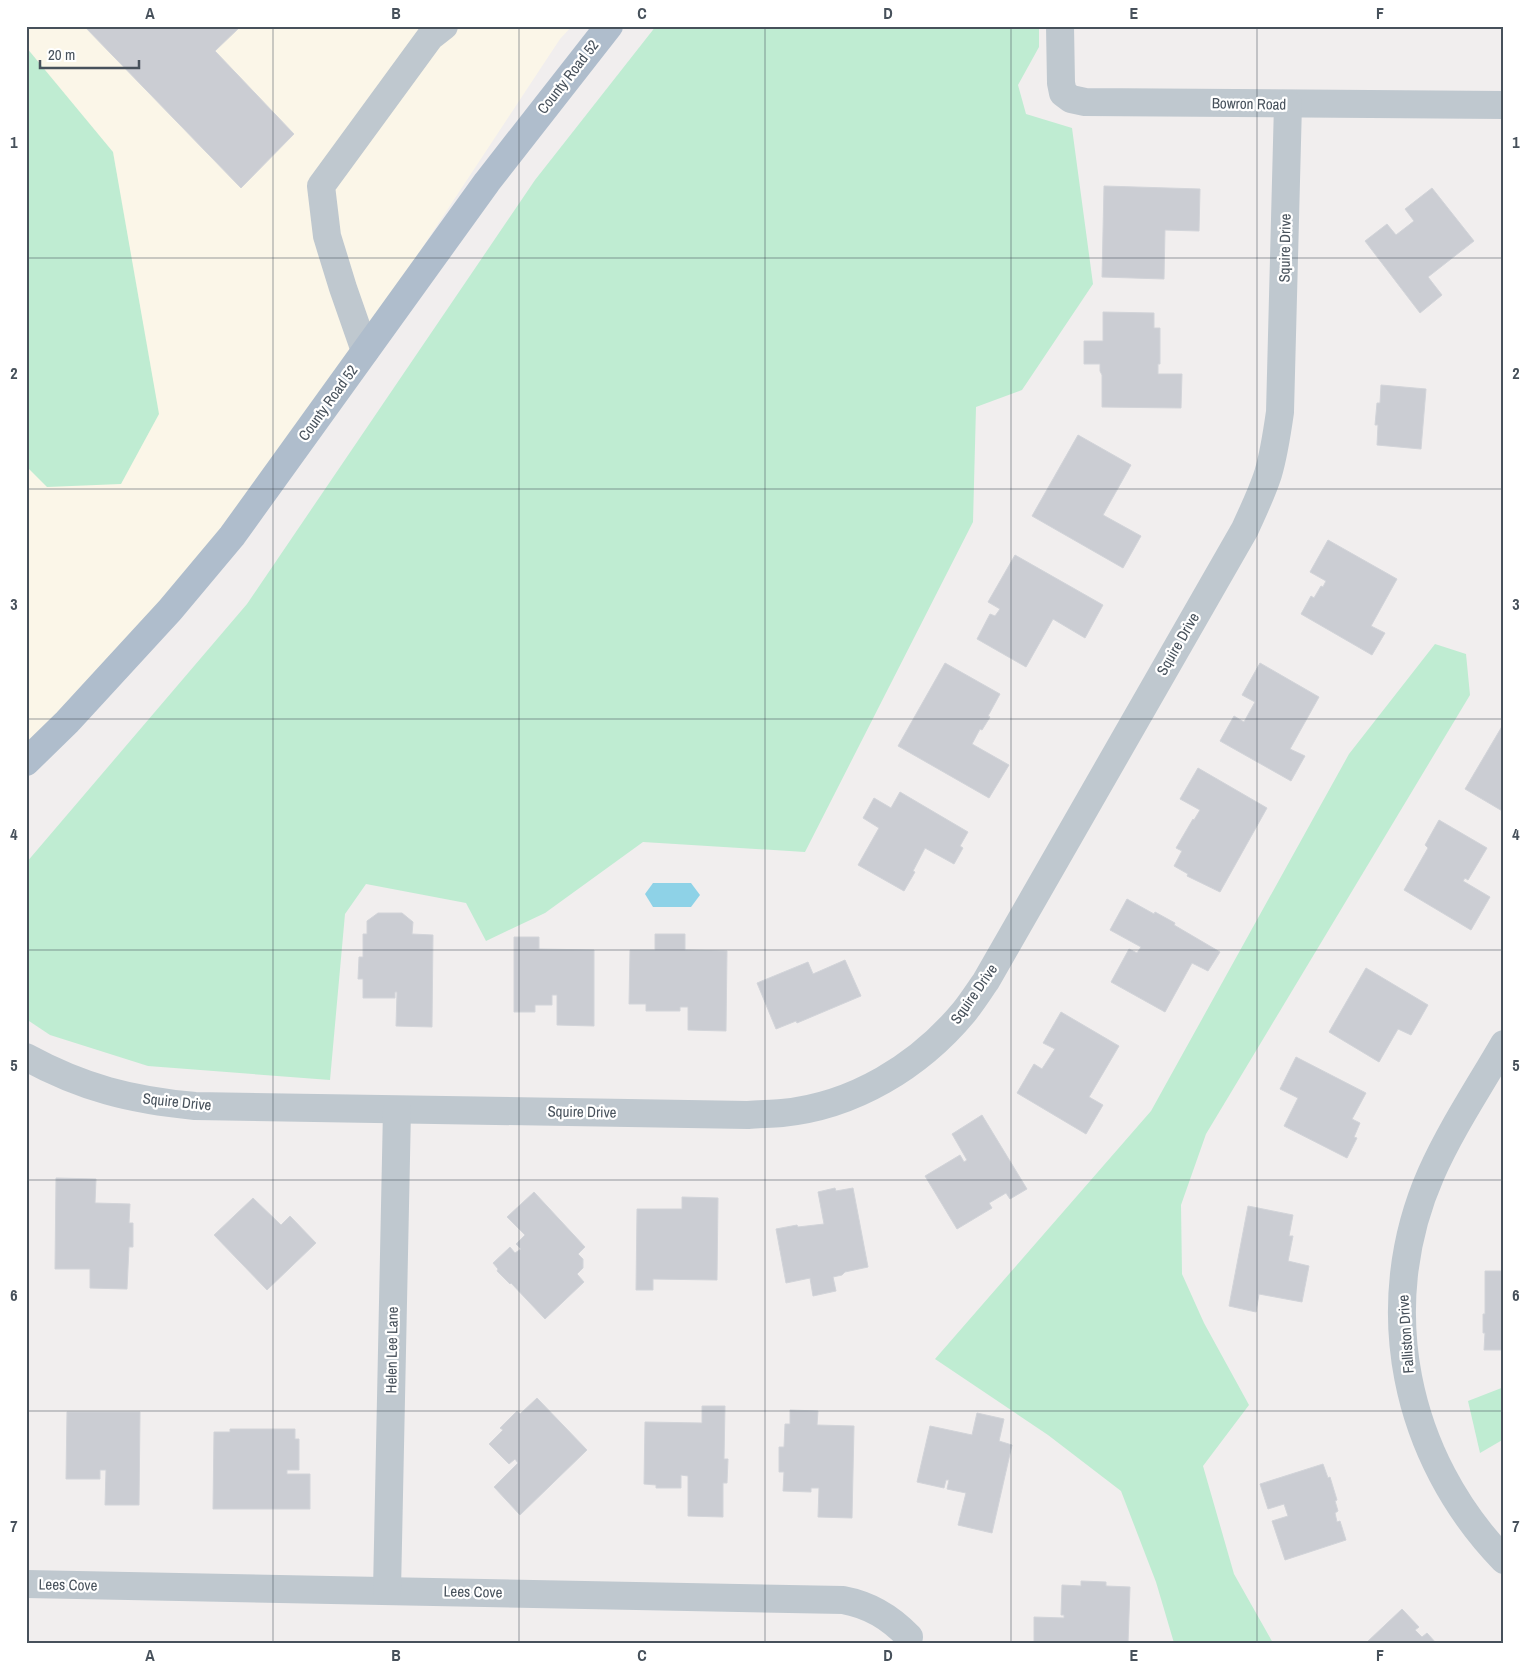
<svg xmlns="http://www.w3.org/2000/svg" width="1530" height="1669" font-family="'Archivo Narrow',sans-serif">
<rect width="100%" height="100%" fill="#f1eeee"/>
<path fill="#fbf6e8" d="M 26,26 L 572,26 L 560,39 L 232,536 L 26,758 Z"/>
<g fill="#bfecd2">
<path d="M 656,26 L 1039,26 L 1039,47 L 1018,85 L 1026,114 L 1072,128 L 1093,284 L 1022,390 L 976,407 L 973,522 L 805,852 L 643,842 L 545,913 L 486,941 L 466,903 L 366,884 L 345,914 L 330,1080 L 148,1066 L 50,1035 L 26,1019 L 26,863 L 247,604 L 535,180 Z"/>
<path d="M 26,47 L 113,152 L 159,414 L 121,484 L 47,487 L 26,466 Z"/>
<path d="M 1435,644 L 1466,654 L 1470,695 L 1206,1134 L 1181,1205 L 1182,1274 L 1204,1323 L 1249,1405 L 1203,1466 L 1234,1574 L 1273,1643 L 1174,1643 L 1156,1582 L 1121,1491 L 1048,1435 L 935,1359 L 1151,1111 L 1349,754 Z"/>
<path d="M 1504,1387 L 1504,1439 L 1480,1453 L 1468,1401 Z"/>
</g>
<path fill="#8ed2e7" d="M 653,883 L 691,883 L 700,895 L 691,907 L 653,907 L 645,894 Z"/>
<g fill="#cbcdd3" stroke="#d2d4d9">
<path d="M 84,26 L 241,26 L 215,51 L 294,134 L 241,188 Z"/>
<path d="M 1104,186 L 1200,189 L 1199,231 L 1165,230 L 1164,279 L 1102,277 Z"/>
<path d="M 1432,188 L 1474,241 L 1428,277 L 1442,295 L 1420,313 L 1365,241 L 1387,224 L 1396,235 L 1414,221 L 1405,209 Z"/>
<path d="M 1103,312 L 1154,313 L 1154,328 L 1160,328 L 1160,364 L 1158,364 L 1158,374 L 1182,374 L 1181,408 L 1102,407 L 1102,375 L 1100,371 L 1100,364 L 1084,364 L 1084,341 L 1103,341 Z"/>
<path d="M 1381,385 L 1426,389 L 1421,449 L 1377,445 L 1378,425 L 1375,425 L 1377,403 L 1380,403 Z"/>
<path d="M 1078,435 L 1131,465 L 1103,515 L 1141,536 L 1123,568 L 1032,516 Z"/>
<path d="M 1328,540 L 1397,579 L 1371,626 L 1385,633 L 1372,655 L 1301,614 L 1311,596 L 1314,598 L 1321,586 L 1323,587 L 1326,581 L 1310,572 Z"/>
<path d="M 1015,555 L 1103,605 L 1085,638 L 1053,619 L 1026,667 L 977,639 L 990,614 L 995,616 L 1000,609 L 988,602 Z"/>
<path d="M 945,663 L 1000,694 L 988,716 L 990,717 L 982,730 L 980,729 L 972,744 L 1009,765 L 989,798 L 898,746 Z"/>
<path d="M 1260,663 L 1319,697 L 1290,749 L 1305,756 L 1291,781 L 1220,741 L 1234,716 L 1244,722 L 1255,702 L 1242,695 Z"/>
<path d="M 1504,723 L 1504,812 L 1465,789 Z"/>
<path d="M 1198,768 L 1267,808 L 1220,892 L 1187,876 L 1188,874 L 1174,866 L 1182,851 L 1176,848 L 1193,819 L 1194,820 L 1200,810 L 1180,799 Z"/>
<path d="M 900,792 L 968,832 L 960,846 L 963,848 L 954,864 L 925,848 L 913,871 L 915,872 L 904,891 L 858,865 L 879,828 L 863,818 L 874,798 L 891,808 Z"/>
<path d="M 1439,820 L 1487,848 L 1468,880 L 1465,878 L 1463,881 L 1490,897 L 1471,930 L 1404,890 L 1428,848 L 1425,845 Z"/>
<path d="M 1127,899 L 1154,914 L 1155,912 L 1175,923 L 1174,925 L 1220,952 L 1208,971 L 1192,963 L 1165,1012 L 1111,982 L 1129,949 L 1137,953 L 1141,947 L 1110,930 Z"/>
<path d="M 378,913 L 402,913 L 413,922 L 412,934 L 433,935 L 432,1027 L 396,1026 L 397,992 L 395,992 L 395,998 L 363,998 L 363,979 L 358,979 L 359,957 L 363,957 L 363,934 L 367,934 L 367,921 Z"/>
<path d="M 655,934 L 685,934 L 685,950 L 727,951 L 726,1031 L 688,1030 L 688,1007 L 680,1007 L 680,1011 L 646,1011 L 646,1004 L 629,1004 L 630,950 L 655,950 Z"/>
<path d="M 514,937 L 539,937 L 539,949 L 594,950 L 594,1026 L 557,1025 L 557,995 L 552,995 L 552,1005 L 535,1005 L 535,1012 L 514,1012 Z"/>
<path d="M 845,960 L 861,996 L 797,1023 L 796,1021 L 776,1029 L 757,983 L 808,962 L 813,974 Z"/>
<path d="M 1366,968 L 1428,1005 L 1411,1035 L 1398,1029 L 1379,1062 L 1329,1032 Z"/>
<path d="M 1061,1012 L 1119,1046 L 1089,1097 L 1103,1105 L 1086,1134 L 1017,1093 L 1034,1064 L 1042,1069 L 1055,1049 L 1043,1043 Z"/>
<path d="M 1296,1057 L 1366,1093 L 1352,1119 L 1360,1123 L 1354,1137 L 1357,1138 L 1347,1158 L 1284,1126 L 1298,1098 L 1280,1089 Z"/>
<path d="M 982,1115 L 1027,1189 L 1010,1199 L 1006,1193 L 989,1203 L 992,1208 L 957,1229 L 925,1176 L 960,1155 L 964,1162 L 967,1160 L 952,1134 Z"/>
<path d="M 56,1178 L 96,1179 L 95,1203 L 130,1204 L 129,1223 L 133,1223 L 133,1247 L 129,1247 L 127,1289 L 90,1288 L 90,1269 L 55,1269 Z"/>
<path d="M 835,1188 L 836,1191 L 853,1188 L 868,1267 L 845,1272 L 842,1275 L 833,1277 L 836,1291 L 813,1296 L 810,1278 L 786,1283 L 776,1229 L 797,1225 L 798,1227 L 824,1224 L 818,1192 Z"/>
<path d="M 534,1192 L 585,1247 L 578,1254 L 583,1259 L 583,1268 L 577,1274 L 584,1282 L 545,1319 L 511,1283 L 510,1284 L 497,1271 L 498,1269 L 493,1263 L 510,1247 L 515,1253 L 521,1249 L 516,1244 L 525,1235 L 507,1217 Z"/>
<path d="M 682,1197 L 718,1198 L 717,1280 L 653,1279 L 653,1290 L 636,1290 L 637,1209 L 682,1209 Z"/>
<path d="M 253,1198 L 281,1225 L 290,1216 L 316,1243 L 267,1290 L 214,1235 Z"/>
<path d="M 1248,1206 L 1293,1215 L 1289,1236 L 1293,1236 L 1288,1261 L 1309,1266 L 1302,1302 L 1259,1294 L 1256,1312 L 1229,1306 Z"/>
<path d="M 1485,1271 L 1504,1271 L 1504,1350 L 1484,1350 L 1485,1333 L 1483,1333 L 1483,1314 L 1485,1314 Z"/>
<path d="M 537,1398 L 587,1450 L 520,1515 L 494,1487 L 518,1463 L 515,1459 L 509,1464 L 489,1444 L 503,1430 L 500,1428 L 517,1411 L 520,1414 Z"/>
<path d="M 702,1406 L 725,1406 L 724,1459 L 728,1459 L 727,1483 L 723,1483 L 723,1517 L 688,1516 L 688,1476 L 681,1475 L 681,1488 L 656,1488 L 656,1485 L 644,1484 L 645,1422 L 702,1423 Z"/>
<path d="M 790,1410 L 818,1411 L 817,1425 L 854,1426 L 852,1518 L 818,1517 L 819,1488 L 811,1488 L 811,1492 L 783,1491 L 784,1472 L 779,1472 L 779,1447 L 784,1447 L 785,1424 L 790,1424 Z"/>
<path d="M 67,1412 L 140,1412 L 139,1505 L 105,1505 L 106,1470 L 100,1470 L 100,1479 L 66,1479 Z"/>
<path d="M 977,1413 L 1004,1419 L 999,1441 L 1012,1445 L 992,1533 L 958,1525 L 966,1493 L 947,1489 L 949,1480 L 946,1480 L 944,1488 L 917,1482 L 930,1426 L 972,1435 Z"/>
<path d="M 230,1429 L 295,1429 L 295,1439 L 299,1439 L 299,1470 L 287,1470 L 287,1474 L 310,1474 L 310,1509 L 213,1509 L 214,1432 L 230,1432 Z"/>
<path d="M 1323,1464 L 1328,1478 L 1330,1477 L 1337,1500 L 1335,1501 L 1338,1511 L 1335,1513 L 1337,1522 L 1340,1521 L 1346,1540 L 1285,1560 L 1272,1521 L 1288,1516 L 1284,1504 L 1268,1509 L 1260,1484 Z"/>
<path d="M 1081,1581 L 1106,1582 L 1106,1586 L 1130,1587 L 1128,1643 L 1034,1643 L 1034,1617 L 1064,1618 L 1064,1615 L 1061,1615 L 1062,1585 L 1081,1586 Z"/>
<path d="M 1402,1609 L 1419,1627 L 1415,1630 L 1422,1637 L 1427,1633 L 1436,1643 L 1366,1643 Z"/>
</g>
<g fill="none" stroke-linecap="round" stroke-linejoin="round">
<g stroke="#bfc8cf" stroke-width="28">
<path d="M 1060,26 L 1061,83 L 1063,93 L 1071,99 L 1085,102 L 1504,105"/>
<path d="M 365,351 L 343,288 L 327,236 L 321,186 L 430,37 L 444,26"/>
<path d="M 1504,1044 C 1479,1087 1451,1129 1431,1174 C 1373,1306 1404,1457 1504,1560"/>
<path d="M 26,1057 C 83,1088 131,1100 195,1106 L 748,1115 C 759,1114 771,1114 782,1113 C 854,1106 919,1066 964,1012 C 972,1002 979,991 986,981 L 1245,529 C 1253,511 1262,493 1268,474 C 1274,454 1277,433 1280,412 L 1288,104"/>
<path d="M 26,1584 L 843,1600 C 870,1605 890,1617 909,1637"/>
<path d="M 387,1591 L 397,1110"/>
</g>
<path stroke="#afbdcc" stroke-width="28" d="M 26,762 L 67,722 L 170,610 L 232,536 L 487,182 L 609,26"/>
</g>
<path fill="none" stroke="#47515b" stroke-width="1" stroke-opacity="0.55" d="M 273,26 L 273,1643M 519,26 L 519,1643M 765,26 L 765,1643M 1011,26 L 1011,1643M 1257,26 L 1257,1643M 26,258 L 1504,258M 26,489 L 1504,489M 26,719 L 1504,719M 26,950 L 1504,950M 26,1180 L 1504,1180M 26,1411 L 1504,1411"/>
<g text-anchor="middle" stroke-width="4.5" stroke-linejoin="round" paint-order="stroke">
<g font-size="15" fill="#47515b" stroke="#fff">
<text transform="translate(568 77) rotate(-52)" y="5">County Road 52</text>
<text transform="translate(1249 104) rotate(1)" y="5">Bowron Road</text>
<text transform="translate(1285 248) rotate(-89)" y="5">Squire Drive</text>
<text transform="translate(328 403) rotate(-54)" y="5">County Road 52</text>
<text transform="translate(1178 644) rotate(-60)" y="5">Squire Drive</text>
<text transform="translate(974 994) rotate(-55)" y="5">Squire Drive</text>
<text transform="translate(177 1102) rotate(6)" y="5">Squire Drive</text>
<text transform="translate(582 1112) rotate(1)" y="5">Squire Drive</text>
<text transform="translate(1406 1334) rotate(-94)" y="5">Falliston Drive</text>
<text transform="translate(392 1350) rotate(-89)" y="5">Helen Lee Lane</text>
<text transform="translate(68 1585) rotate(1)" y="5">Lees Cove</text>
<text transform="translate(473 1592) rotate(1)" y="5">Lees Cove</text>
</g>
</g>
<rect width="1530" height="1669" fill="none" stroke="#ffffff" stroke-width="55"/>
<path d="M40 60v8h99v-8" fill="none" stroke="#47515b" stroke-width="2.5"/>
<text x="48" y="60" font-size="15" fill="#47515b" stroke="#ffffff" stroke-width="4" paint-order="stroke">20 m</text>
<rect x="28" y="28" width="1474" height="1614" fill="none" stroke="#47515b" stroke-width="2"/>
<g font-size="16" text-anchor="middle" font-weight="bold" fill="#47515b">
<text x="150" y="19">A</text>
<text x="396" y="19">B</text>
<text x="642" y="19">C</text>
<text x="888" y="19">D</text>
<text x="1134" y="19">E</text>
<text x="1380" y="19">F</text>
<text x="14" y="148">1</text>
<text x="1516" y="148">1</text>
<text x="14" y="379">2</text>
<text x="1516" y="379">2</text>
<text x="14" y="610">3</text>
<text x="1516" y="610">3</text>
<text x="14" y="840">4</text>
<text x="1516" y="840">4</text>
<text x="14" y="1071">5</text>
<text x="1516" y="1071">5</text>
<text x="14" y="1301">6</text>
<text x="1516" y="1301">6</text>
<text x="14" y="1532">7</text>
<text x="1516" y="1532">7</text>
<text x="150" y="1661">A</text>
<text x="396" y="1661">B</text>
<text x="642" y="1661">C</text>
<text x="888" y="1661">D</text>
<text x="1134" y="1661">E</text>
<text x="1380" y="1661">F</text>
</g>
</svg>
